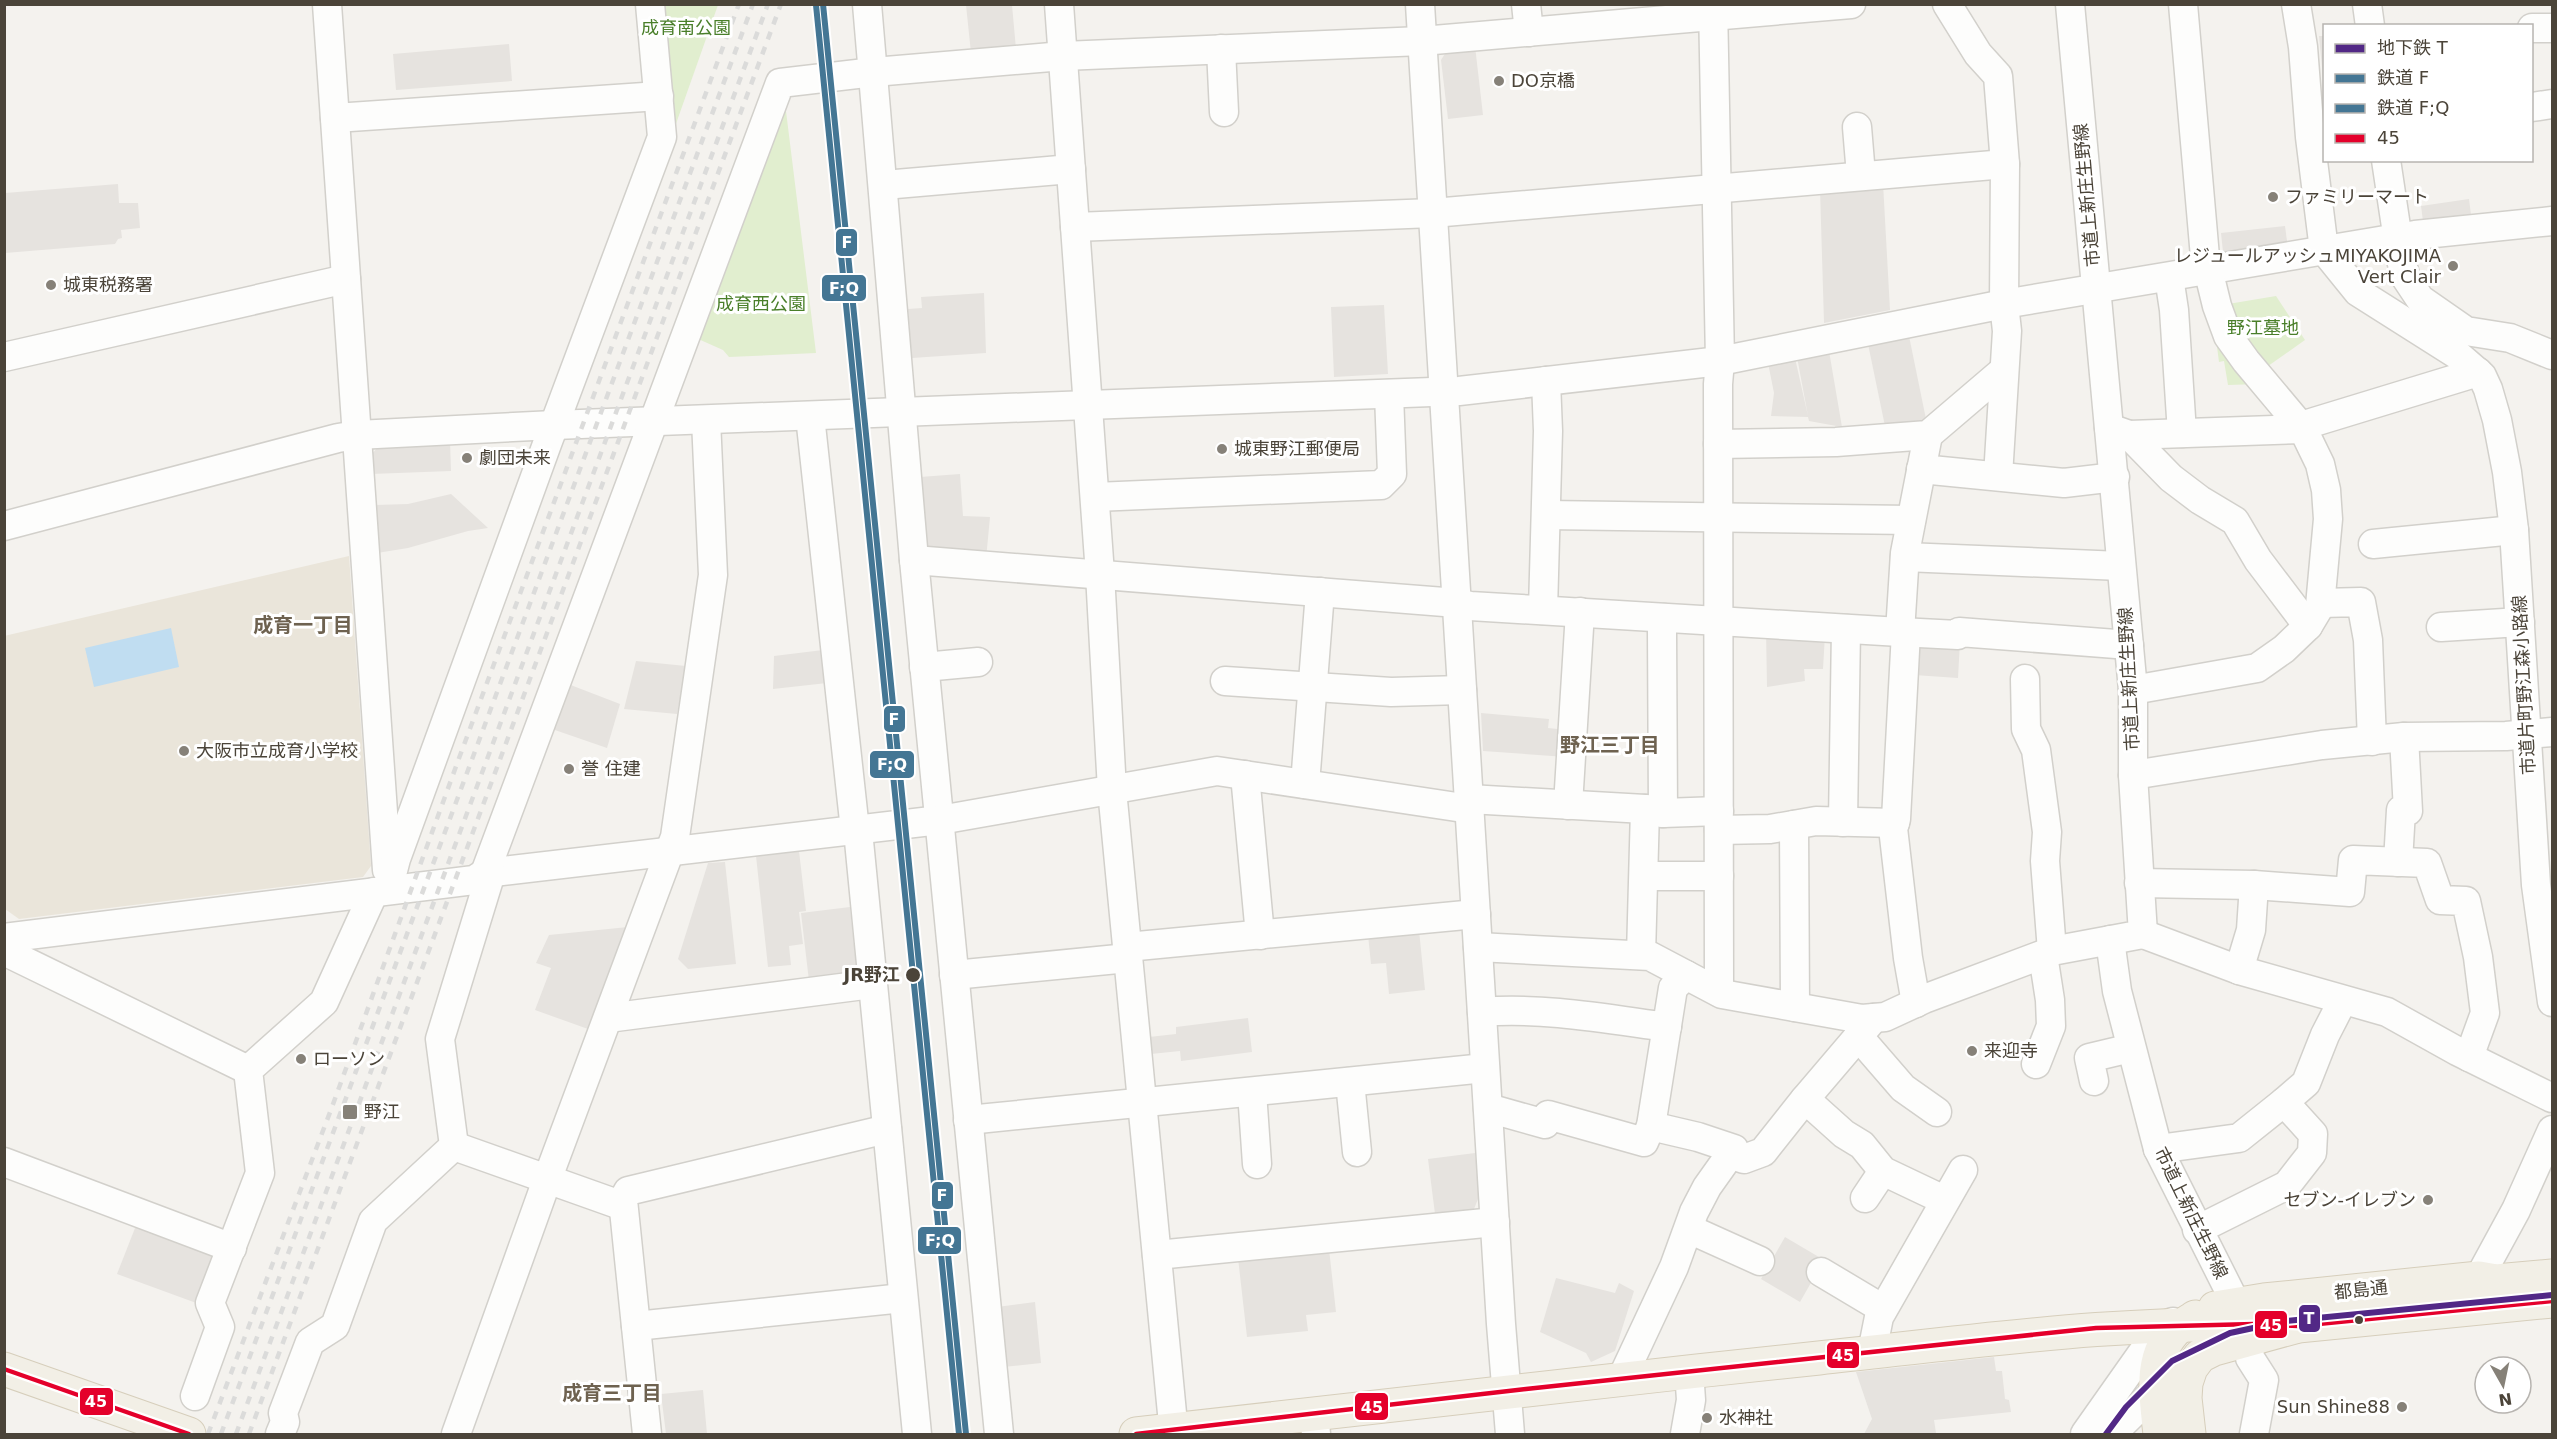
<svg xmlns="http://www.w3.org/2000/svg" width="2557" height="1439" font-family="'DejaVu Sans','Noto Sans JP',sans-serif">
<rect width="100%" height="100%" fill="#f4f2ee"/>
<path fill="#eae5da" d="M 349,556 L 371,866 L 363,877 L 19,919 L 5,909 L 4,636 Z"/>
<g fill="#e1eecf">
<path d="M 661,5 L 718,5 L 672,135 Z"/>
<path d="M 784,95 L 816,353 L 729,357 L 723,350 L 696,338 Z"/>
<path d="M 2276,296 L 2305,340 L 2261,371 L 2222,305 Z"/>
<path d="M 2216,339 L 2260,384 L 2228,385 L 2224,361 L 2219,362 Z"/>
</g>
<g fill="#e6e3df">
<path d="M 966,5 L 1012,5 L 1016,49 L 971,53 Z"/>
<path d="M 2324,36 L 2324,78 L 2323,78 L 2319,36 Z"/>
<path d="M 509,44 L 512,81 L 396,90 L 393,54 Z"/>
<path d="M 1475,46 L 1483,115 L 1448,119 L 1441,60 L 1448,49 Z"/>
<path d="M 1883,183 L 1890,310 L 1824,323 L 1820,189 Z"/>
<path d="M 118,184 L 119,203 L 138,203 L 140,228 L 121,230 L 122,238 L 118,239 L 115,244 L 5,253 L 5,193 Z"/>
<path d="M 2469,199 L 2471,215 L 2423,221 L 2421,206 Z"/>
<path d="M 2285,226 L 2287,241 L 2223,252 L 2221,233 Z"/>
<path d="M 984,293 L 986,353 L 912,358 L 908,309 L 922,308 L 921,297 Z"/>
<path d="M 1384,305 L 1388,374 L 1334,377 L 1331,307 Z"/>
<path d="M 1909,336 L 1927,424 L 1886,431 L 1868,344 Z"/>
<path d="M 1829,351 L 1842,427 L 1809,421 L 1808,417 L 1771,416 L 1774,393 L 1768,363 L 1795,358 L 1808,416 L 1797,357 Z"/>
<path d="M 450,441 L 451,471 L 371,474 L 369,457 L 381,444 Z"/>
<path d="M 960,474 L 963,516 L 990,517 L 986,559 L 931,555 L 925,545 L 920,477 Z"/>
<path d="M 451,494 L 488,528 L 468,531 L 408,548 L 377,553 L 375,505 L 408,504 Z"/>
<path d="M 1766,630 L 1825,635 L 1823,669 L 1804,669 L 1805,681 L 1767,687 Z"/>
<path d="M 1916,638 L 1960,641 L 1958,678 L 1914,675 Z"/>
<path d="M 823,650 L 827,683 L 773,689 L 774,656 Z"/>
<path d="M 636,661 L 686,666 L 677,714 L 624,709 Z"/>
<path d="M 568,684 L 620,704 L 607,748 L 552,729 Z"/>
<path d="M 1481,713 L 1549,719 L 1548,728 L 1567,730 L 1566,757 L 1483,751 Z"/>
<path d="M 799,851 L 806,911 L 799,912 L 803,944 L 789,946 L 791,965 L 768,967 L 756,856 Z"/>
<path d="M 725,862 L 736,964 L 688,969 L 678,959 L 708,863 Z"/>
<path d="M 850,907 L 856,965 L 847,977 L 809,981 L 801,913 Z"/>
<path d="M 628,927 L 588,1029 L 535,1010 L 551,968 L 536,963 L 549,935 Z"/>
<path d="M 1419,930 L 1425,990 L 1389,994 L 1386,963 L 1371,964 L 1368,935 Z"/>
<path d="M 1248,1018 L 1252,1052 L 1181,1061 L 1180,1051 L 1151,1054 L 1149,1037 L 1176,1034 L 1176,1027 Z"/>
<path d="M 1475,1153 L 1480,1194 L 1474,1209 L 1435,1214 L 1428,1159 Z"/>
<path d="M 137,1223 L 210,1250 L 215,1264 L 199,1304 L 117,1274 Z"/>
<path d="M 1785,1237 L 1824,1260 L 1800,1302 L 1761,1279 Z"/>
<path d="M 1329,1249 L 1336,1312 L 1306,1315 L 1308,1331 L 1247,1337 L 1238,1258 Z"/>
<path d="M 1556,1278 L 1615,1293 L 1619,1283 L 1634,1291 L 1615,1351 L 1591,1362 L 1586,1353 L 1540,1332 Z"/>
<path d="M 1035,1302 L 1041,1363 L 1003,1367 L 997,1307 Z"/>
<path d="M 1994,1357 L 1996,1371 L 2002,1371 L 2005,1399 L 2009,1400 L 2011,1412 L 1934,1420 L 1936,1433 L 1933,1434 L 1864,1434 L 1872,1419 L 1856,1372 Z"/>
<path d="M 703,1390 L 707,1434 L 666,1434 L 661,1394 Z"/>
</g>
<path fill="#c0ddf1" d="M 171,628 L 179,667 L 94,687 L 85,648 Z"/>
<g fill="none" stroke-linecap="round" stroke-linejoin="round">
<g stroke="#d2d0cb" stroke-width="31">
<g id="minor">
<path d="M 327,4 L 387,870"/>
<path d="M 867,4 L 914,560 L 999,1434"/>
<path d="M 1059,4 L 1100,574 L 1112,790 L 1174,1434"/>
<path d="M 1420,4 L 1501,1324 L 1510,1434"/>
<path d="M 1526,4 L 1529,32"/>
<path d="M 1713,4 L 1720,361 L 1718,384 L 1719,992"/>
<path d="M 1947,4 L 1978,54 L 1998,76 L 2005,164 L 2004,304 L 2007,331 L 1998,476"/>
<path d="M 2296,4 L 2303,47 L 2310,137 L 2324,250 L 2358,292 L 2459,356 L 2482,376 L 2488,389 L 2497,420 L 2507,472 L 2514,530 L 2536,885 L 2552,1002"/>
<path d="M 2367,4 L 2370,26"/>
<path d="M 2532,28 L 2552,28"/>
<path d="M 1221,49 L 1224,112"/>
<path d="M 2532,107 L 2552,104"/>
<path d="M 335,118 L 659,96"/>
<path d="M 1857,127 L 1861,175"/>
<path d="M 2386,160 L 2401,260 L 2406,278 L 2420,299 L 2466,331 L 2510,338 L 2552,355"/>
<path d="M 884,185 L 1071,169"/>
<path d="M 1075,227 L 1433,213 L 2005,164"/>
<path d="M 2169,277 L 2174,310 L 2182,433"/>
<path d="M 4,357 L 346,279"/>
<path d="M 810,416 L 855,830 L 859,841 L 917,1434"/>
<path d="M 2301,426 L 2478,372"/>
<path d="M 2109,428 L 2129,435 L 2171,478 L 2200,500 L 2235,521 L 2258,560 L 2308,626"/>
<path d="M 2129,435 L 2303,429"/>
<path d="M 1718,444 L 1836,442 L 1928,435 L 2003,371"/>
<path d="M 1921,469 L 2064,483 L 2115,477"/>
<path d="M 1095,497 L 1381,485 L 1392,474 L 1389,394"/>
<path d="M 1547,515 L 1911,520"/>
<path d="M 4,526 L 338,438 L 357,435 L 554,425 L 1459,391 L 1720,361 L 2004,304 L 2415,235 L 2552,221"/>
<path d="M 2373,544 L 2514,530"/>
<path d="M 1905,557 L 2121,566"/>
<path d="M 914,560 L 1457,603 L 1470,606 L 1900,632 L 1958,635 L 1959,632 L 2129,645"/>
<path d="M 2321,603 L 2361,602 L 2368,640 L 2372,741"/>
<path d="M 1543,610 L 1548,431 L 1546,381"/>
<path d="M 2441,627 L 2520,622"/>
<path d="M 1900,632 L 1905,553 L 1928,435"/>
<path d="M 1906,632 L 1896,819 L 1893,828 L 1908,958 L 1916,1003"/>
<path d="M 924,667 L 978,662"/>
<path d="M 2025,679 L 2026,729 L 2036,750 L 2047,832 L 2045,861 L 2052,951"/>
<path d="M 1225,681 L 1391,692 L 1462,690"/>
<path d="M 2133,690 L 2257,668 L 2284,649 L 2308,626 L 2320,606 L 2328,519 L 2326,490 L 2320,464 L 2303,429 L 2246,361 L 2228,336 L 2217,306 L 2205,257 L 2183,4"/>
<path d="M 1245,775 L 1260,935"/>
<path d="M 2133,775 L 2322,745 L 2404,737 L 2506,736 L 2552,732"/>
<path d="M 1305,784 L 1320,592"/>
<path d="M 1469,799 L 1645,809 L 1663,813 L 1719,811"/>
<path d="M 1568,805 L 1580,612"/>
<path d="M 1663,813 L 1662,630 L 1664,618"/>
<path d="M 1843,822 L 1846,629"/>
<path d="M 1794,825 L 1795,1007"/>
<path d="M 1719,830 L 1770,829 L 1816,821 L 1895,823"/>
<path d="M 2398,862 L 2401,810 L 2408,811 L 2404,737"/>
<path d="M 485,873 L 780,83 L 874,72 L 1063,56 L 1422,41 L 1851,4"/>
<path d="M 1644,876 L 1719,876"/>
<path d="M 2139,883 L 2254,885 L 2350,892 L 2353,860 L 2427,863 L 2440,900 L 2466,901 L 2478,957 L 2485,1013 L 2469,1057"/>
<path d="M 388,890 L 396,859 L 547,444 L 662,137 L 650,4"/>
<path d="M 2143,934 L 2239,970 L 2387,1012 L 2457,1051 L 2552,1098"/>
<path d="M 4,938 L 474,880 L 485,873 L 940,820 L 1217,771 L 1470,809"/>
<path d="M 2110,940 L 2117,991 L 2158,1149 L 2236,1304"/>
<path d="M 1127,947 L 1476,914"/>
<path d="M 1478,947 L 1650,956 L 1722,994 L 1862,1019 L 1885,1017 L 1924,999 L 2052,951 L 2143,934 L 2133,775 L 2133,690 L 2070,4"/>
<path d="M 4,951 L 248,1070"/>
<path d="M 1641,955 L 1645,809"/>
<path d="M 2239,970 L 2251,930 L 2254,885"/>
<path d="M 954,975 L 1128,958"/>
<path d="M 1482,1012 C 1543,1007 1607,1019 1667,1027"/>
<path d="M 608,1018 L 872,984"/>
<path d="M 1858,1036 L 1903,1088 L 1937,1112"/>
<path d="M 2036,1064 L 2051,1026 L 2050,1000 L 2043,955"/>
<path d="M 2094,1081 L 2089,1058 L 2131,1048"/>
<path d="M 1350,1082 L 1357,1152"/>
<path d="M 1252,1092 L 1257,1164"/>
<path d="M 1805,1099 L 1844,1134 L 1862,1145 L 1883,1171 L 1944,1200"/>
<path d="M 1488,1108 L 1545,1124 L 1548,1115 L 1644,1142 L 1651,1126 L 1673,988 L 1686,975"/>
<path d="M 968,1120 L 1485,1068"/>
<path d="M 454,1146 L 623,1206"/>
<path d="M 2158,1149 L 2239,1138 L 2284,1102 L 2306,1083 L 2325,1035 L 2343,1000"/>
<path d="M 1732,1155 L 1744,1159 L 1763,1152 L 1805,1099 L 1874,1018"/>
<path d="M 4,1162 L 232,1248"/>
<path d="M 1865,1198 L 1883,1171"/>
<path d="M 1689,1229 L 1760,1261"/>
<path d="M 2197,1230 L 2287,1185 L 2312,1153 L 2313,1134 L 2284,1102"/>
<path d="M 1157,1255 L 1495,1222"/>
<path d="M 1821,1272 L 1883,1309"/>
<path d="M 2479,1278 L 2516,1210 L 2552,1130"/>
<path d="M 636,1326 L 903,1298"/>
<path d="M 2248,1339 L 2250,1358 L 2264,1380 L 2254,1434"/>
<path d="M 1872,1352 L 1879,1317 L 1963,1170"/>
<path d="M 1622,1378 L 1674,1267 L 1694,1212 L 1707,1187 L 1734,1149 L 1698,1137 L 1651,1126"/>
<path d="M 195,1396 L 220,1327 L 210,1303 L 260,1173 L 248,1070 L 324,1002 L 374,892"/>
<path d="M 1314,1414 L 1316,1434"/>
<path d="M 280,1434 L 285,1422 L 283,1413 L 310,1342 L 335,1326 L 373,1221 L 454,1146 L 440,1039 L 491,873"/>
<path d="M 456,1434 L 547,1180 L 675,837 L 713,575 L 706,420"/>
<path d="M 647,1434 L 623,1200 L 628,1191 L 887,1129"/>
<path d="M 1685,1434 L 1691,1400 L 1689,1371"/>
<path d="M 2085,1434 L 2157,1332 L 2163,1326 L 2173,1322"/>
<path d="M 2115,1434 L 2122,1424 L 2169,1378"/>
</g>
</g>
<g stroke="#d6cebb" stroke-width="35">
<g id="major">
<path d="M 2215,1308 L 2264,1300 L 2479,1278 L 2496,1281 L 2552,1276"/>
<path d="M 4,1369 L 189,1434"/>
<path d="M 1136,1434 C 1363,1408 1591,1382 1819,1358 C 1978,1341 2137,1318 2298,1326"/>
<path d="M 2160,1434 C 2156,1399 2147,1354 2179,1327 C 2184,1324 2190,1321 2195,1317"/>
<path d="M 2189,1434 L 2185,1398 L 2186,1383 L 2191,1368 L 2200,1356 L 2214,1349 L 2298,1326 L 2552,1301"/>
</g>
</g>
<use href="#minor" stroke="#fdfdfc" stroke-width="28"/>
<use href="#major" stroke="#f2efe6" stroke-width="33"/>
<g stroke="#dbdbda" stroke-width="4.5" stroke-dasharray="8 8" stroke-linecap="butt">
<path d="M 208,1434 L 332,1107 L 458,761 L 739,4"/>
<path d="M 221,1434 L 753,4"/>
<path d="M 236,1434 L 768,4"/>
<path d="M 249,1434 L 781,4"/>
</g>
<g stroke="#fff" stroke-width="9">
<g id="bus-1">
<path d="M 4,1369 L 189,1434"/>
<path d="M 1136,1434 L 1526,1389 L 2096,1328 L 2254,1324 L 2298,1326 L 2552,1301"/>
</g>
</g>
<use href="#bus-1" stroke="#e4002b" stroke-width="4.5"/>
<g stroke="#fff" stroke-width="10">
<path id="rail-1" d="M 823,4 L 966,1434"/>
</g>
<g stroke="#fff" stroke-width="10">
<path id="rail-2" d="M 816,5 L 959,1434"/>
</g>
<use href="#rail-1" stroke="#447694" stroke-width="6"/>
<use href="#rail-2" stroke="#447694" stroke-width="6"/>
<g stroke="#fff" stroke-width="10">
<path id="metro-1" d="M 2106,1434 L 2126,1407 L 2172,1361 L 2230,1333 L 2286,1321 L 2552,1295"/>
</g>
<use href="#metro-1" stroke="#522886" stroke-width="6"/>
</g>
<g fill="#868178" stroke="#fff" stroke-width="2">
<circle cx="1499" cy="81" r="6"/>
<circle cx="2273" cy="197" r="6"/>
<circle cx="2453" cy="266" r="6"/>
<circle cx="51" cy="285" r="6"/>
<circle cx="1222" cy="449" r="6"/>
<circle cx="467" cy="458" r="6"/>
<circle cx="184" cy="751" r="6"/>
<circle cx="569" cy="769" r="6"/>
<circle cx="1972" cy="1051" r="6"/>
<circle cx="301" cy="1059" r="6"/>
<rect x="342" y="1104" width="16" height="16" rx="3"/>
<circle cx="2428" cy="1200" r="6"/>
<circle cx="2402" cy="1407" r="6"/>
<circle cx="1707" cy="1418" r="6"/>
</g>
<g fill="#4b4439" stroke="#fff" stroke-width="2">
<circle cx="913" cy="975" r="8"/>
<circle cx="2359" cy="1320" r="5"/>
</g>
<g text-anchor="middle" stroke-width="6" stroke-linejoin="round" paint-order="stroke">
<g font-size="18" fill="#4a7f2a" stroke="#fff">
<text x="686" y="34">成育南公園</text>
<text x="761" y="310">成育西公園</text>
<text x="2263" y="334">野江墓地</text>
</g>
<g font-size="18" fill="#4b4439" stroke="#fff" text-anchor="start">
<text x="1511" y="87">DO京橋</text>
<text x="2285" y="203">ファミリーマート</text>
<text x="2441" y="262" text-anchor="end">レジュールアッシュMIYAKOJIMA<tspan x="2441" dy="21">Vert Clair</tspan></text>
<text x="63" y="291">城東税務署</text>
<text x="1234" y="455">城東野江郵便局</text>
<text x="479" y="464">劇団未来</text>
<text x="196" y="757">大阪市立成育小学校</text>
<text x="581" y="775">誉 住建</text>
<text x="1984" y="1057">来迎寺</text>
<text x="313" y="1065">ローソン</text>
<text x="364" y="1118">野江</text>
<text x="2416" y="1206" text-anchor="end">セブン-イレブン</text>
<text x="2390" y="1413" text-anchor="end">Sun Shine88</text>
<text x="1719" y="1424">水神社</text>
</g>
<g font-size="18" fill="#4b4439" stroke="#fff">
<text transform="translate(2087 195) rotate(-95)" y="6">市道上新庄生野線</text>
<text transform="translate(2129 679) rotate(-93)" y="6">市道上新庄生野線</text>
<text transform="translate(2524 685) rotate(-93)" y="6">市道片町野江森小路線</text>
<text transform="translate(2191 1213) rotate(64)" y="6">市道上新庄生野線</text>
<text transform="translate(2361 1290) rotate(-6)" y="6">都島通</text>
</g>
<g font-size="18" font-weight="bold" fill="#4b4439" stroke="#fff" text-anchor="end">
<text x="900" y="981">JR野江</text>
</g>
<g font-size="20" font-weight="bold" fill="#6e6250" stroke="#fff">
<text x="303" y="632">成育一丁目</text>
<text x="1610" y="752">野江三丁目</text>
<text x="612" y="1400">成育三丁目</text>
</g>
</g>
<g stroke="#fff" stroke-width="2">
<rect x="835" y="228" width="23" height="29" rx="6" fill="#447694"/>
<rect x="821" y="274" width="46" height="28" rx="6" fill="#447694"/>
<rect x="883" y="705" width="23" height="28" rx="6" fill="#447694"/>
<rect x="869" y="750" width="46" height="29" rx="6" fill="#447694"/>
<rect x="931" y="1181" width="23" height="29" rx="6" fill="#447694"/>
<rect x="917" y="1226" width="45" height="29" rx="6" fill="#447694"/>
<rect x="2298" y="1304" width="23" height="29" rx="6" fill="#522886"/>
<rect x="2254" y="1310" width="34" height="29" rx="6" fill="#e4002b"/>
<rect x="1826" y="1341" width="34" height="28" rx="6" fill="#e4002b"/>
<rect x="79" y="1387" width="35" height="29" rx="6" fill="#e4002b"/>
<rect x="1354" y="1392" width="35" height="29" rx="6" fill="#e4002b"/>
</g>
<g font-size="16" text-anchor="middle" font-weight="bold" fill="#fff">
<text x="847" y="248">F</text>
<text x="844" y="294">F;Q</text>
<text x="894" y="725">F</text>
<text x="892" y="770">F;Q</text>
<text x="942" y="1201">F</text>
<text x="940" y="1246">F;Q</text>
<text x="2309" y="1324">T</text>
<text x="2271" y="1331">45</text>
<text x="1843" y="1361">45</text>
<text x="96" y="1407">45</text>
<text x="1372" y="1413">45</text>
</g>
<rect width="2557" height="1439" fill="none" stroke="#4b4439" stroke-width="12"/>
<rect x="2323" y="24" width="210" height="138" fill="#ffffff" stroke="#b7b4b0" stroke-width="1.5"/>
<rect x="2335" y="44" width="30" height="9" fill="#522886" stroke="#b7b4b0" stroke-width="1.5"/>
<text x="2377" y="54" font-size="18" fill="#4b4439">地下鉄 T</text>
<rect x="2335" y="74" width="30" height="9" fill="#447694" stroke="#b7b4b0" stroke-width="1.5"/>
<text x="2377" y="84" font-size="18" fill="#4b4439">鉄道 F</text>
<rect x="2335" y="104" width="30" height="9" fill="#447694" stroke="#b7b4b0" stroke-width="1.5"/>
<text x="2377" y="114" font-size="18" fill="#4b4439">鉄道 F;Q</text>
<rect x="2335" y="134" width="30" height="9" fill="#e4002b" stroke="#b7b4b0" stroke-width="1.5"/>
<text x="2377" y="144" font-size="18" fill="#4b4439">45</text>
<g transform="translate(2503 1385) rotate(171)"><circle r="28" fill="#ffffff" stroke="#b7b4b0" stroke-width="1.5"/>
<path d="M0-4.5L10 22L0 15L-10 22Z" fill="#868178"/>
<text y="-9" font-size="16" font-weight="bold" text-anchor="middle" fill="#4b4439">N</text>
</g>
</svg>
